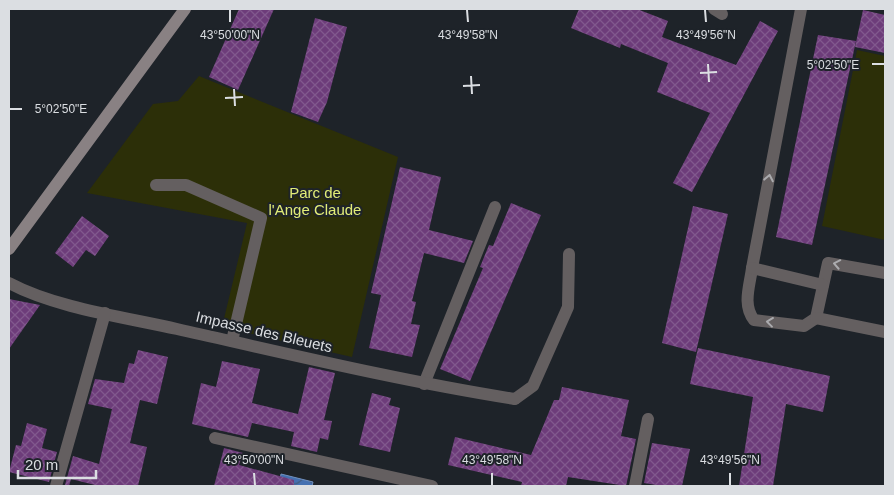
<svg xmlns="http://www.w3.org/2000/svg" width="894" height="495" font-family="Arial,sans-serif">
<defs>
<pattern id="water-waves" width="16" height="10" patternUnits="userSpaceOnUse" patternTransform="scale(1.25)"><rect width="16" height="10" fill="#4470b1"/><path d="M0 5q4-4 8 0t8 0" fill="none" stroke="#435c80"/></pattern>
<pattern id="building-cross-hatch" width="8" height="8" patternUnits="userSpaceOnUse" patternTransform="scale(1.25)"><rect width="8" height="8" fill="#6d3c7a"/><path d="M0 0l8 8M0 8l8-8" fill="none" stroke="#81588d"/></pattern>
</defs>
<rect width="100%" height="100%" fill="#1e2329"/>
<g fill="#2c2f08">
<path d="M 857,50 L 885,56 L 885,240 L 822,226 Z"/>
<path d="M 199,76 L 398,157 L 352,357 L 222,327 L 247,223 L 87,193 L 153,104 L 178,101 Z"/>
</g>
<path fill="url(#water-waves)" stroke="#7191c0" d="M 281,474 L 313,482 L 312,486 L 279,486 Z"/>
<g fill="url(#building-cross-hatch)">
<path d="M 239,9 L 274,9 L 238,90 L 209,77 Z"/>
<path d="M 579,9 L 637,9 L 668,21 L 662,37 L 736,65 L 760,21 L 778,31 L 692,192 L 673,183 L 710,113 L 657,92 L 668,63 L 621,44 L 620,48 L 571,28 Z"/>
<path d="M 863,10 L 885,15 L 885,53 L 855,47 Z"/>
<path d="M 315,18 L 347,27 L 327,102 L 318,122 L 291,112 Z"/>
<path d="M 818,35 L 856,41 L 812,245 L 776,237 Z"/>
<path d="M 400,167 L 441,177 L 429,230 L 473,241 L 464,263 L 424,253 L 412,301 L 416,302 L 411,324 L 420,325 L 412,357 L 369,348 L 381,295 L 371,293 Z"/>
<path d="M 511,203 L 541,215 L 470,381 L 440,369 L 483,268 L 480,267 L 489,245 L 493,246 Z"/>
<path d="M 693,206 L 728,214 L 696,352 L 662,343 Z"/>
<path d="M 82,216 L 109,236 L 95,256 L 86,250 L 73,267 L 55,253 Z"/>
<path d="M 9,299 L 40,305 L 9,349 Z"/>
<path d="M 698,348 L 830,376 L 823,412 L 786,404 L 773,486 L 739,486 L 753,397 L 690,384 Z"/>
<path d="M 138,350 L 168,357 L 157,404 L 140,400 L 130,443 L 147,447 L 138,486 L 99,486 L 71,479 L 69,486 L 65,485 L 73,456 L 99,464 L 112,409 L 88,404 L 95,379 L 124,383 L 129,363 L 134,364 Z"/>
<path d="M 222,361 L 260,369 L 252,403 L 298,414 L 309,367 L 335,373 L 324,420 L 332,421 L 328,440 L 320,438 L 317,452 L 291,446 L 294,432 L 252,423 L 248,437 L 192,424 L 201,383 L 216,387 Z"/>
<path d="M 562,387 L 629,400 L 621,436 L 636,439 L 626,486 L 568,477 L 566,486 L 521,486 L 522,482 L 448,465 L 455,437 L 531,455 L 554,400 L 559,400 Z"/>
<path d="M 372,393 L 391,398 L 389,405 L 400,408 L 390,452 L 359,445 Z"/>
<path d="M 27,423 L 47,429 L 42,448 L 57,452 L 49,482 L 9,472 L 16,445 L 21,446 Z"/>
<path d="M 652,443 L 690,449 L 682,486 L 662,486 L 644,483 Z"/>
<path d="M 224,448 L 243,453 L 239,465 L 294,480 L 294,486 L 214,486 Z"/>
</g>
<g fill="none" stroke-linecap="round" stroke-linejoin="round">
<g stroke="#645f60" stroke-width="12">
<path d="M 801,9 L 752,268 C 750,285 742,305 754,320 L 804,326 L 816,318 L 828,263 L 885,273"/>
<path d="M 156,185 L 186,185 L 261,218 L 232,341"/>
<path d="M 752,268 L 823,285"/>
<path d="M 816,318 L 885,332"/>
<path d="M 424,384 L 495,207"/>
<path d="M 515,399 L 533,386 L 568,307 L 569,254"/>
<path d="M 215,438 L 432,486"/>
<path d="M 635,486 L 648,419"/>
</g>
<g stroke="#645f60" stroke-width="12">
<path d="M 714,9 L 722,14"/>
<path d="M 9,283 C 56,308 124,317 177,329 C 289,354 401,381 515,399"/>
<path d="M 56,486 L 105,313"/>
</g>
<path stroke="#898183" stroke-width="12" d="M 9,249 L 185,9"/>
</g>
<defs><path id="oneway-chevron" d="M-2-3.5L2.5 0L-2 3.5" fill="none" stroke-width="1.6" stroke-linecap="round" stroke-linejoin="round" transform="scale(1.25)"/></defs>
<g stroke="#ababae">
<use href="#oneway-chevron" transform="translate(769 178) rotate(-79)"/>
<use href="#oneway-chevron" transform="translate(837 264) rotate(-169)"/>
<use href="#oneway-chevron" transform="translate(770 322) rotate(-173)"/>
</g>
<path fill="none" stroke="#dbdee2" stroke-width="2" d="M 230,10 L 230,22M 467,10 L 468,22M 705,10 L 706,22M 708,64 L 709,82M 872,64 L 884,64M 700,73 L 717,72M 471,76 L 472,94M 463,86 L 480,85M 234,89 L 235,106M 225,98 L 243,97M 10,109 L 22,109M 254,473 L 255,485M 492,473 L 492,485M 730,473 L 730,485"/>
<g text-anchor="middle" stroke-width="4" stroke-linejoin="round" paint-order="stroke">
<g font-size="15" fill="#e1ec77" stroke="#1e2329">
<text x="315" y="198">Parc de<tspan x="315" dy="17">l'Ange Claude</tspan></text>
</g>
<g font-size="15" fill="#dbdee2" stroke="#1e2329">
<text transform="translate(264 332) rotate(13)" y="5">Impasse des Bleuets</text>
</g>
</g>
<g font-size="12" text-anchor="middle" fill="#dbdee2" stroke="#1e2329" stroke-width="4" stroke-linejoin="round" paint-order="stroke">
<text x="230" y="39">43°50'00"N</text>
<text x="468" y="39">43°49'58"N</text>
<text x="706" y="39">43°49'56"N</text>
<text x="833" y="69">5°02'50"E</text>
<text x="61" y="113">5°02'50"E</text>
<text x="254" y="464">43°50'00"N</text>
<text x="492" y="464">43°49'58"N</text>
<text x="730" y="464">43°49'56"N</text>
</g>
<rect width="894" height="495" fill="none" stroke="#dbdee2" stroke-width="20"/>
<path d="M18 470v8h78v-8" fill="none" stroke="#dbdee2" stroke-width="2.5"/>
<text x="25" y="470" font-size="15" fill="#dbdee2" stroke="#1e2329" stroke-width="4" paint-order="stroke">20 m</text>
</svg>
